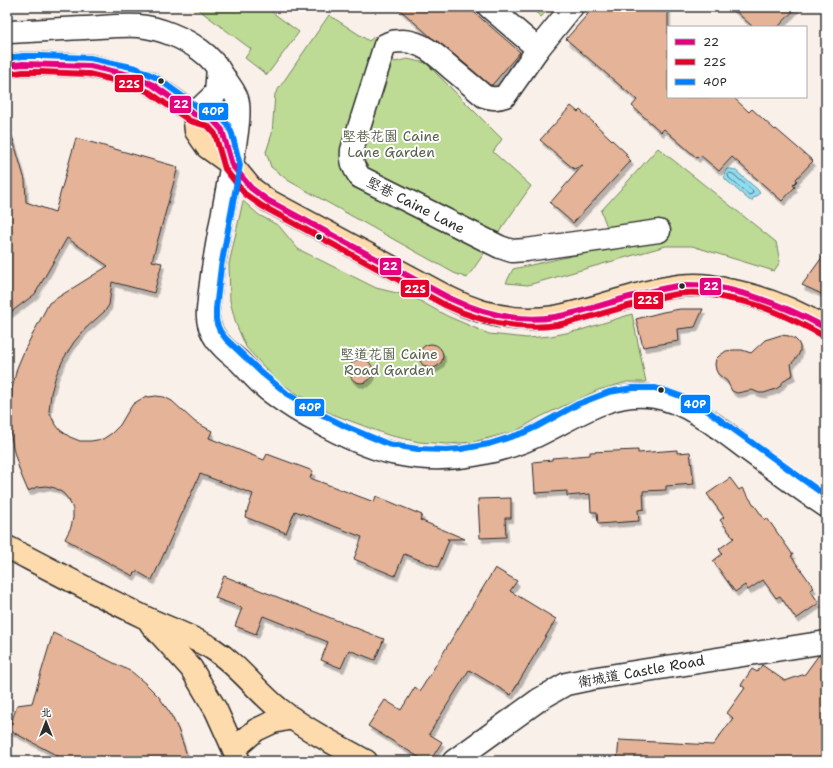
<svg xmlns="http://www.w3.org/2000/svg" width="833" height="768" font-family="'Shantell Sans','LXGW WenKai TC',sans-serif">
<defs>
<filter id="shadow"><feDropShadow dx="2.5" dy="4.5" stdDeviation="0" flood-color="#0004"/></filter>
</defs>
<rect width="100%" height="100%" fill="#faf0ea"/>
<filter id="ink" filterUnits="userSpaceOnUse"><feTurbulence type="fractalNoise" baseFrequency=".025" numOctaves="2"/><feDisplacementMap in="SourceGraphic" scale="8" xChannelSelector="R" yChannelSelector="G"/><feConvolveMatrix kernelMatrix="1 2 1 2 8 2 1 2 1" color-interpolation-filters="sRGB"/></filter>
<g filter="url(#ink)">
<g fill="#bddb94" stroke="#748360">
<path d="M 195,7 L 265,7 L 299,32 L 267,75 L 245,58 L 251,49 Z"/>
<path d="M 530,7 L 550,7 L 541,17 Z"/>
<path d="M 329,15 L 369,41 L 375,36 L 383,44 L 395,62 L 407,59 L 426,63 L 502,139 L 493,152 L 531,186 L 467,278 L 454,273 L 289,181 L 271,167 L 266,152 L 272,134 L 275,94 Z"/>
<path d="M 658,148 L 776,242 L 780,262 L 774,271 L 692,246 L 666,246 L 528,285 L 506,283 L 513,269 L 603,249 L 662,224 L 607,227 L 601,211 Z"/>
<path d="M 243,201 L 259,215 L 279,226 L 298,249 L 376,288 L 413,297 L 447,316 L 489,334 L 527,338 L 551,336 L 581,330 L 632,314 L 646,382 L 627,382 L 598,390 L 540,417 L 516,431 L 473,442 L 448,444 L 419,442 L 388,435 L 332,414 L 305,399 L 276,380 L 246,347 L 236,324 L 230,301 L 229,264 Z"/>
</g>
<path fill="#90dcf1" stroke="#6895a2" d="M 727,169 L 731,169 L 735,170 L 757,189 L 760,193 L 757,195 L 756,197 L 753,198 L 752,201 L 749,200 L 726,180 C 723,176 724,173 727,169 Z"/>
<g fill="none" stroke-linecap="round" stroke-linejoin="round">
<path stroke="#53727a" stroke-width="1" d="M 730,173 L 733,174 L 753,191 L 753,192 L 752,194 L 749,195 L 729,178 L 728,175 Z"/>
</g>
<g fill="#e5b397" stroke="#2b2b2b" filter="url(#shadow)">
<path d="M 397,7 L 468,7 L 520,52 L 492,85 L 490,85 L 444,46 L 432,38 Z"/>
<path d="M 594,7 L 668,7 L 668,97 L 733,97 L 749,112 L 752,109 L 775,130 L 776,129 L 813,161 L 796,179 L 797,181 L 793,185 L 795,187 L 782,201 L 732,157 L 719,171 L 700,155 L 697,158 L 664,129 L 661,132 L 632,106 L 637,100 L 566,39 Z"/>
<path d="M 731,7 L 797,7 L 778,27 L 753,27 Z"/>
<path d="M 571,106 L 578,112 L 580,110 L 627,154 L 625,155 L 631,161 L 573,223 L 550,203 L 583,165 L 574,169 L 540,140 Z"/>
<path d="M 12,136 L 25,180 L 26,202 L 55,212 L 76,138 L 178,167 L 152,261 L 162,263 L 154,293 L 112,282 L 109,305 L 105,311 L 86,328 L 74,342 L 64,358 L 56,375 L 51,393 L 49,411 L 54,422 L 60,430 L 70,437 L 80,441 L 91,441 L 103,439 L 112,433 L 120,425 L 127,413 L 133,404 L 146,396 L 149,397 L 156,396 L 164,397 L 172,401 L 195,422 L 212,431 L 209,438 L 264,460 L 267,454 L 313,471 L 310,478 L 374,502 L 376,496 L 422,515 L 420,520 L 465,539 L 447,539 L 449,540 L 438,567 L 404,554 L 395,576 L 354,559 L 362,537 L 295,511 L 286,533 L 245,517 L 253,494 L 200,474 L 152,580 L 136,571 L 133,576 L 65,539 L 71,527 L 73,518 L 73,509 L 69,500 L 63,493 L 55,488 L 46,486 L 37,487 L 28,491 L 20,472 L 14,452 L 10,431 L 10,410 L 12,389 L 17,368 L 25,349 L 49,303 L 108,266 L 67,238 L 35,294 L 7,315 L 7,137 Z"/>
<path d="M 826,252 L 826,296 L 802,285 Z"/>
<path d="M 680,309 L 703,309 L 695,327 L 678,329 L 679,341 L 643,347 L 636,319 L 663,312 Z"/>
<path d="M 781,335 L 789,336 L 795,339 L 798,342 L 800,346 L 800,351 L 798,356 L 791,364 L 793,375 L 787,378 L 783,382 L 779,387 L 776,389 L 764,393 L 759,393 L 752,390 L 737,393 L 732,391 L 727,381 L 718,374 L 716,370 L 715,364 L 716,359 L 719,356 L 726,351 L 733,350 L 742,350 L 751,353 L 765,340 Z"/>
<circle cx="431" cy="356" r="12"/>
<circle cx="361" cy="371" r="12"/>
<path d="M 638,450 L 638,453 L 677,450 L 677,453 L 690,452 L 694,484 L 666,486 L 666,490 L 643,491 L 644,509 L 638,510 L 639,521 L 598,524 L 597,512 L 591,512 L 590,494 L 567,496 L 567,491 L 535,493 L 533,462 L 552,460 L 552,458 L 590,455 L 590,452 Z"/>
<path d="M 730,478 L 739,490 L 742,488 L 765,520 L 767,518 L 793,555 L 791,556 L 814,588 L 810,590 L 819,603 L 796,619 L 780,596 L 776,598 L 763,580 L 748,590 L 745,585 L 735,592 L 713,561 L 722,554 L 719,549 L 734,538 L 720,520 L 724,517 L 707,494 Z"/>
<path d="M 511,498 L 511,518 L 505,518 L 506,537 L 480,538 L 478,499 Z"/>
<path d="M 495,568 L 517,581 L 510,591 L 556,619 L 511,695 L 469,670 L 429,734 L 442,742 L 430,761 L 425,761 L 368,726 L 385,700 L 401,710 L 415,687 L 420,691 Z"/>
<path d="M 224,576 L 384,639 L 375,660 L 349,650 L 341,668 L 321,660 L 328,642 L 263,616 L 256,634 L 235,626 L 242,608 L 215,598 Z"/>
<path d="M 53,633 L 132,672 L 146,684 L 159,697 L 170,713 L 178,729 L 189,761 L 67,761 L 9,730 L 17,705 L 32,703 Z"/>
<path d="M 826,655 L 826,761 L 617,761 L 619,740 L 713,745 L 733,718 L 727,713 L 745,688 L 741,685 L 752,669 L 757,672 L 762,665 L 785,681 L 805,674 L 818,656 Z"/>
</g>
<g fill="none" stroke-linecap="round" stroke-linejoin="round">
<g stroke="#2b2b2b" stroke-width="25">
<g id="minor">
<path d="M 489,7 L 538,49"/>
<path d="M 572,7 L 538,49 L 505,96 C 497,99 492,99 484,96 C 473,87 463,78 453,70 C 438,57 424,42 403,41 C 396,41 391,41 385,45 L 352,150 C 351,162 353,167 360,177 L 500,247 L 512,251 L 526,250 L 659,231"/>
<path d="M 7,32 C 33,31 59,29 85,28 C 103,27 121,25 139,26 C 160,28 184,38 200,50 C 210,57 218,67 224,77 C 229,85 237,94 238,103 C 240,117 237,131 235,145 C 229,183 221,220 215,257 C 212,271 211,285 209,299 C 209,305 207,312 208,317 C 208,322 211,330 213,334 C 219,345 229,353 238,360 C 248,370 257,381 268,390 C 285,403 304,415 324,425 C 346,437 377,451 402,455 C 450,464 505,453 548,430 C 581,413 615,390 655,397 C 690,403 720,429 748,450 C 774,469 799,488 826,506"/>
<path d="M 194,114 L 216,93 L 218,68"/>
<path d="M 454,761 L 540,699 L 566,684 L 590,679 L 826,642"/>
</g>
</g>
<g stroke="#2b2b2b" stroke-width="25">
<g id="major">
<path d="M 7,66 L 23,64 L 42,64 L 90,66 L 133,76 L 153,85 L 194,114 L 212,119 L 222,130 L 232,165"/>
<path d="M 194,114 L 196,131 L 207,147 L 232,165 L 251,188 L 267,200 L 449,298 C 482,315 517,323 554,317 C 579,313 603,304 627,298 C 649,291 672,285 695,285 C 706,285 717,287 728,290 C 763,296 795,310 826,328"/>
<path d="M 7,547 C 53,571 98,595 144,617 C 167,628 192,636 213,649 C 238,665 255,689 278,708 C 305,729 336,745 366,761"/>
<path d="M 151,624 L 191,668 L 216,710 L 239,761"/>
<path d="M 234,749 L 256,730 L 273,722 L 292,718"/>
</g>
</g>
<use href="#minor" stroke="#fff" stroke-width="22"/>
<use href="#major" stroke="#fedbac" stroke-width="22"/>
<g stroke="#fff" stroke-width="9">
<path id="bus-1" d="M 7,66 L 23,64 L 90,66 L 133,76 L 153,85 L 194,114 L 212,119 L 222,130 L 232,165 L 251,188 L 267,200 L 449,298 C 483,314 518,323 555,317 C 579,313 602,305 626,298 C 646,293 666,286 688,285 C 703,285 716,287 730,290 C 765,298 795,311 826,328"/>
</g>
<g stroke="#fff" stroke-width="9">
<path id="bus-2" d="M 8,74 L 23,72 L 42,72 L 89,74 L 130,84 L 149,92 L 190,121 L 208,126 L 215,134 L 225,169 L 245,194 L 262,206 L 445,305 C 481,322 518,331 557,325 C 581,320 604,313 628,306 C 647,301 667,294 687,293 C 701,292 713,295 726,298 C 735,300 744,301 753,304 C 777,311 800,323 822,335"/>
</g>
<g stroke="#fff" stroke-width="9">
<path id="bus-3" d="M 7,58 L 23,56 L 42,56 L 90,58 L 136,68 L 157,78 L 197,107 L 216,112 L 228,125 L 232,134 L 240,165 L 221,267 L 216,309 L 216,319 L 217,324 L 220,331 L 226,339 L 263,374 L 289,395 L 317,412 L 347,427 L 388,444 L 398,446 L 418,449 L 446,450 L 461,449 L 489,444 L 523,433 L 536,427 L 578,404 L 609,392 L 633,388 L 655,388 L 669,392 L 683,397 L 708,411 L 826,496"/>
</g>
<use href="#bus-1" stroke="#e5007d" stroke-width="6"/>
<use href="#bus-2" stroke="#e4002b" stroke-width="6"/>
<use href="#bus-3" stroke="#0080ff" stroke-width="6"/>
</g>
</g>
<g fill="#2b2b2b" stroke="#fff" stroke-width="1.5">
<circle cx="161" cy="81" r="3.5"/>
<circle cx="319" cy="237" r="3.5"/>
<circle cx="682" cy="286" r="3.5"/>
<circle cx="661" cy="390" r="3.5"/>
</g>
<g text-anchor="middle" stroke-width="4" stroke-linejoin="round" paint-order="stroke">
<g font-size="14" fill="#57604a" stroke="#fff">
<text x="391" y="141">堅巷花園 Caine<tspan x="391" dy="16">Lane Garden</tspan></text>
<text x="389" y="359">堅道花園 Caine<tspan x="389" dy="16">Road Garden</tspan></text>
</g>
<g font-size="14" fill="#2b2b2b" stroke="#fff">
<text transform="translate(416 205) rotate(27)" y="5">堅巷 Caine Lane</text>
<text transform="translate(641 671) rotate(-10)" y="5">衛城道 Castle Road</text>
</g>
</g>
<g stroke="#fff" stroke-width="1.5">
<rect x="114" y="74" width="30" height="19" rx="4" fill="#e4002b"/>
<rect x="169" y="95" width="23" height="19" rx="4" fill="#e5007d"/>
<rect x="198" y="102" width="31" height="19" rx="4" fill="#0080ff"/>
<rect x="379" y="257" width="23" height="19" rx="4" fill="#e5007d"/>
<rect x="699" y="277" width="23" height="19" rx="4" fill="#e5007d"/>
<rect x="400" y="279" width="30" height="19" rx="4" fill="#e4002b"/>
<rect x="633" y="291" width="31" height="19" rx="4" fill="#e4002b"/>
<rect x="680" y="394" width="31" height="20" rx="4" fill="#0080ff"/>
<rect x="294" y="398" width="31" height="19" rx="4" fill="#0080ff"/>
</g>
<g font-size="11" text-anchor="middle" font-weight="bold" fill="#fff">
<text x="129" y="88">22S</text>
<text x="181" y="108">22</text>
<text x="213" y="115">40P</text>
<text x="390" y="270">22</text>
<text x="711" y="290">22</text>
<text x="415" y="293">22S</text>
<text x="648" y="304">22S</text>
<text x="695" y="408">40P</text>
<text x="310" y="411">40P</text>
</g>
<rect width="833" height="768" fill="none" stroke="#fff" stroke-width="24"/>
<rect x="12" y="12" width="809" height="744" fill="none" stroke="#2b2b2b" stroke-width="1.5" filter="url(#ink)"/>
<rect x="667" y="26" width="140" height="72" fill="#ffffff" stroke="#aaaaaa"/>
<rect x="675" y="39" width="20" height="6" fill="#e5007d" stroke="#aaaaaa"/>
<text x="703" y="46" font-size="12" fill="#2b2b2b">22</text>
<rect x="675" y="59" width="20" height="6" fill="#e4002b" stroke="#aaaaaa"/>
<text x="703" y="66" font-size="12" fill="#2b2b2b">22S</text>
<rect x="675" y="79" width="20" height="6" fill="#0080ff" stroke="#aaaaaa"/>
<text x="703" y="86" font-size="12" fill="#2b2b2b">40P</text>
<g transform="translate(46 722)" stroke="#ffffff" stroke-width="3" paint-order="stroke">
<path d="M0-3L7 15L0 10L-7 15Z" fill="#2b2b2b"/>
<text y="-6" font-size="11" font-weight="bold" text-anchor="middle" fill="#2b2b2b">北</text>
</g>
</svg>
